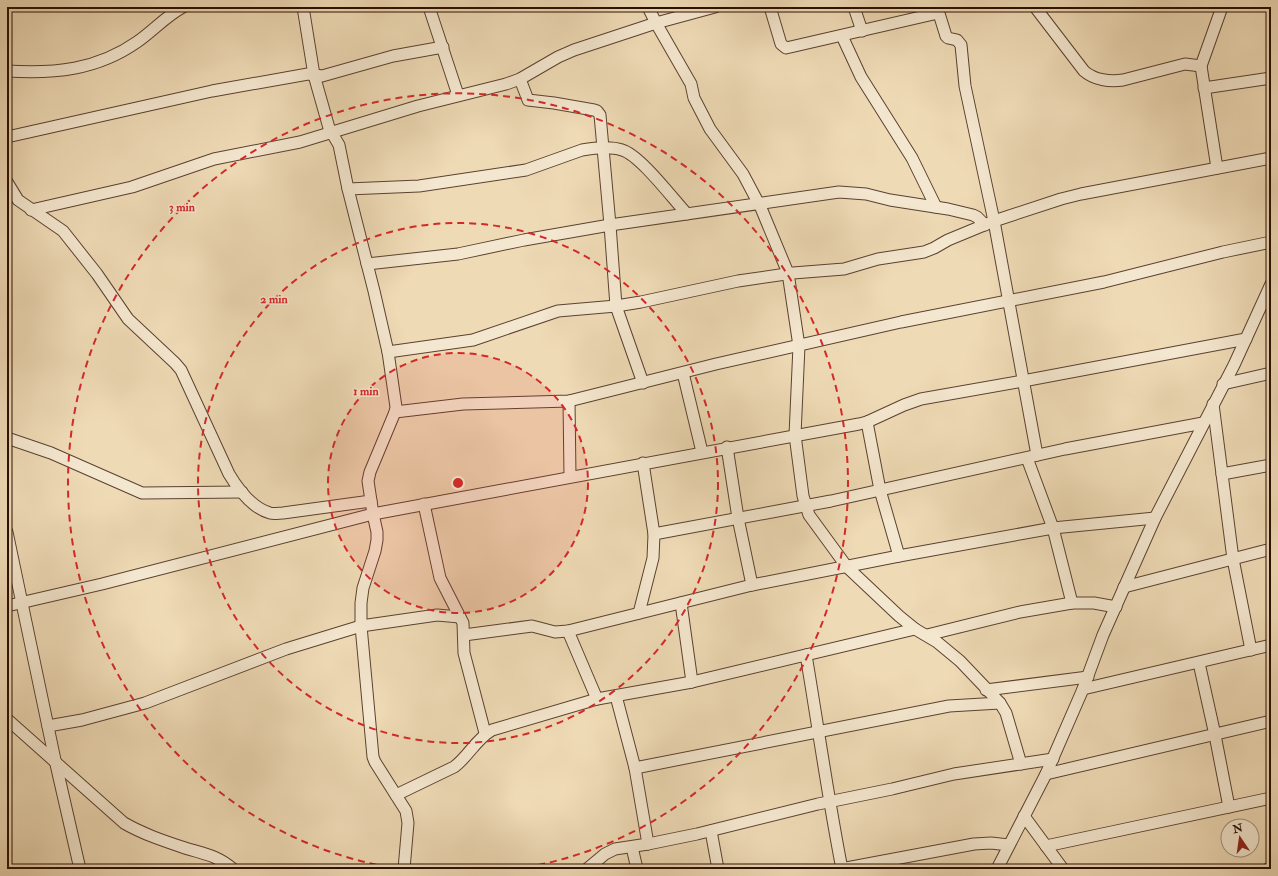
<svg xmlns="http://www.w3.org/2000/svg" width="1278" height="876" font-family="'IM FELL Double Pica',serif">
<rect width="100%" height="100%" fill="#eedab5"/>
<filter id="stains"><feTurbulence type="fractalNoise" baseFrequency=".005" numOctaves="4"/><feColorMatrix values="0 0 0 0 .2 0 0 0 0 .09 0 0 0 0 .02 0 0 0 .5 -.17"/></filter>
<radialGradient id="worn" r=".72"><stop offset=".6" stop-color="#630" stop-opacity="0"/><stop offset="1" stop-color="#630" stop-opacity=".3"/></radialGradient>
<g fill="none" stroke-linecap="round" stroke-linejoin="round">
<g stroke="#5b4130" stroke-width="13">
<g id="street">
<path d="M 303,7 L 314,75 L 329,128 L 339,145 L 348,189 L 374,291 L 388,352 L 396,407 L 395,412 L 370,472 L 368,481 L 373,514 L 377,532 L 377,540 L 375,551 L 363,588 L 361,603 L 361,626 L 373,757 L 375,762 L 406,811 L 408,823 L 404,869"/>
<path d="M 429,7 L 458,95"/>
<path d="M 648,7 L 656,23 L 691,84 L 694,98 L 710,129 L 743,174 L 761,208 L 788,273 L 799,346 L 795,435 L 803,496 L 809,515 L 847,567 L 899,616 L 915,629 L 937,642 L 960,661 L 1000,703 L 1006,713 L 1021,764"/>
<path d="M 770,7 L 781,44 L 786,48 L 938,13"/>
<path d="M 854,7 L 862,31"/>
<path d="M 937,7 L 946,36 L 948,38 L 957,40 L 961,45 L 965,86 L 994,221 L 1037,455"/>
<path d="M 1035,7 L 1084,71 C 1094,80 1110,82 1123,80 L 1185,64 L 1201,66"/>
<path d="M 842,36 L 861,77 L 912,158 L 936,207"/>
<path d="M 7,71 C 54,74 97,70 137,42 C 153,31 166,16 183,7"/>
<path d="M 520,79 L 528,100 L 554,103 L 594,110 L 597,111 L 600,115 L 610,225 L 616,306 L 643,383"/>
<path d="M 1204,88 L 1271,78"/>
<path d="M 7,137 L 212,91 L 308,74 L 322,76 L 393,56 L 443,47"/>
<path d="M 1217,168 L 1201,66 L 1222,7"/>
<path d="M 7,182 L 18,200 L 63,231 L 97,274 L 128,319 L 175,363 L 181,370 L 229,474 C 238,489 252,508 270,513 C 274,514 279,513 283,513 L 371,501"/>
<path d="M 348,189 L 419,186 L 526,170 L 582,150 C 594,148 610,146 622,150 C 640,155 673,199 687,214"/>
<path d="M 31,210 L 132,187 L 214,159 L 300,142 L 418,106 L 506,84 L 520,79 L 558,57 L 574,50 L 656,23 L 715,7"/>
<path d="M 367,264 L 458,254 L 524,240 L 610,225 L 839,192 L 866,194 L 890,200 L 948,209 L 973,215 L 977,217 L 985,225"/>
<path d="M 388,352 L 473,340 L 558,311 L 616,306 L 641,302 L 738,281 L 793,273 L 844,269 L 878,259 L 924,252 L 934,248 L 948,240 L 994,221 L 1061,199 L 1081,194 L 1271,158"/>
<path d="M 683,373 L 702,452"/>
<path d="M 1223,384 L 1271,373"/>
<path d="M 569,401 L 570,476"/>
<path d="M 1213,404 L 1233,559 L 1251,650"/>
<path d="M 395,412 L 463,404 L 569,401 L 716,364 L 901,322 L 1104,282 L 1223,252 L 1271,242"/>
<path d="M 867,422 L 880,490 L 899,556"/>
<path d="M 7,438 L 51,453 L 142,493 L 242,492"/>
<path d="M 727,447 L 738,518 L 752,585"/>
<path d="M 1027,458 L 1053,528 L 1072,603"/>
<path d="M 1222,474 L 1271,465"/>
<path d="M 424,504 L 440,578 L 463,623 L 464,653 L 485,733"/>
<path d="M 7,532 L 55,760 L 80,869"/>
<path d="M 654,534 L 831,501 L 1065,449 L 1203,423"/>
<path d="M 1124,587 L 1271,549"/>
<path d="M 681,603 L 692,682"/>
<path d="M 7,606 L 102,584 L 373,514 L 859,424 L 867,422 L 904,405 L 921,399 L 1023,381 L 1246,339"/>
<path d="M 639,613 L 653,558 L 654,534 L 643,463"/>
<path d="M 568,631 L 597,699"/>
<path d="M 464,635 L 532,626 L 555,632 L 568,631 L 752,585 L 899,556 L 1053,528 L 1155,518"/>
<path d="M 927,635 L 1020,612 L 1072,603 L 1094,603 L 1116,607"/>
<path d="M 806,655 C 818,726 828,798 842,869"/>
<path d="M 1199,663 L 1215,735 L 1229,807"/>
<path d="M 1083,689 L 1271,645"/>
<path d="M 986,690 L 1088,677"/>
<path d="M 616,696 L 635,768 L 648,844"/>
<path d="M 7,719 L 124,823 C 143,834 164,841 185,848 C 204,854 217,855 233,869"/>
<path d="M 48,726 L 82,720 L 145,703 L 286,649 L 361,626 L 437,615 L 460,617"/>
<path d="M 635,768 L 949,706 L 1000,703"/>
<path d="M 1046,774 L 1271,721"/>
<path d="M 396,795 L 454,767 C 468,757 476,739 492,730 L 597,699 L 692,682 L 915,629"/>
<path d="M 1024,816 L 1063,869"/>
<path d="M 711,831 L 718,869"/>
<path d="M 1046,846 L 1271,798"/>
<path d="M 632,847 L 637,869"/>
<path d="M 587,869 L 605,854 L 615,849 L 648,844 L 697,834 L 818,804 L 892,789 L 954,774 L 1053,759"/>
<path d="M 841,869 L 974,844 L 991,843 L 1009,845"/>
<path d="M 997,869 L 1046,774 L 1083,689 L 1103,635 L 1155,518 L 1234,365 L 1271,284"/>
<path d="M 1268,869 L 1271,868"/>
</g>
</g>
<use href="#street" stroke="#f4e7cf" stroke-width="11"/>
</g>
<circle cx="458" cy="483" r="130" fill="#d62828" fill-opacity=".12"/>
<g fill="none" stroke="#d62828" stroke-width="2" stroke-dasharray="7 5">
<circle cx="458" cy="483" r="130"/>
<circle cx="458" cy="483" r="260"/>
<path d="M400 869A390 390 0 1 1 516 869"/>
</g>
<circle cx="458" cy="483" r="6" fill="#d62828" stroke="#f4e7cf" stroke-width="2"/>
<g font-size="12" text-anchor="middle" font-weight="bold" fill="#d62828" stroke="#f4e7cf" stroke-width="3" stroke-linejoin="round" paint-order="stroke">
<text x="182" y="211">3 min</text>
<text x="274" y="303">2 min</text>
<text x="366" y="395">1 min</text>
</g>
<rect width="1278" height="876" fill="none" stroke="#eedab5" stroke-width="24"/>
<rect x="8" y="8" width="1262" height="860" fill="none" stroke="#2a0e03" stroke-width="2"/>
<rect x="12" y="12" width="1254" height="852" fill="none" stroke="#2a0e03"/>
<g transform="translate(1240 838) rotate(347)"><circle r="19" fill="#f4e7cf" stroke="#a3907d"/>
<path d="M0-3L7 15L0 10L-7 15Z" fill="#8f2418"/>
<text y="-6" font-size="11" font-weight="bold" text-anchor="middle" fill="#2a0e03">N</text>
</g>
<rect width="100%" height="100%" filter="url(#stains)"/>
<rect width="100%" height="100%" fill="url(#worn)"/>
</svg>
